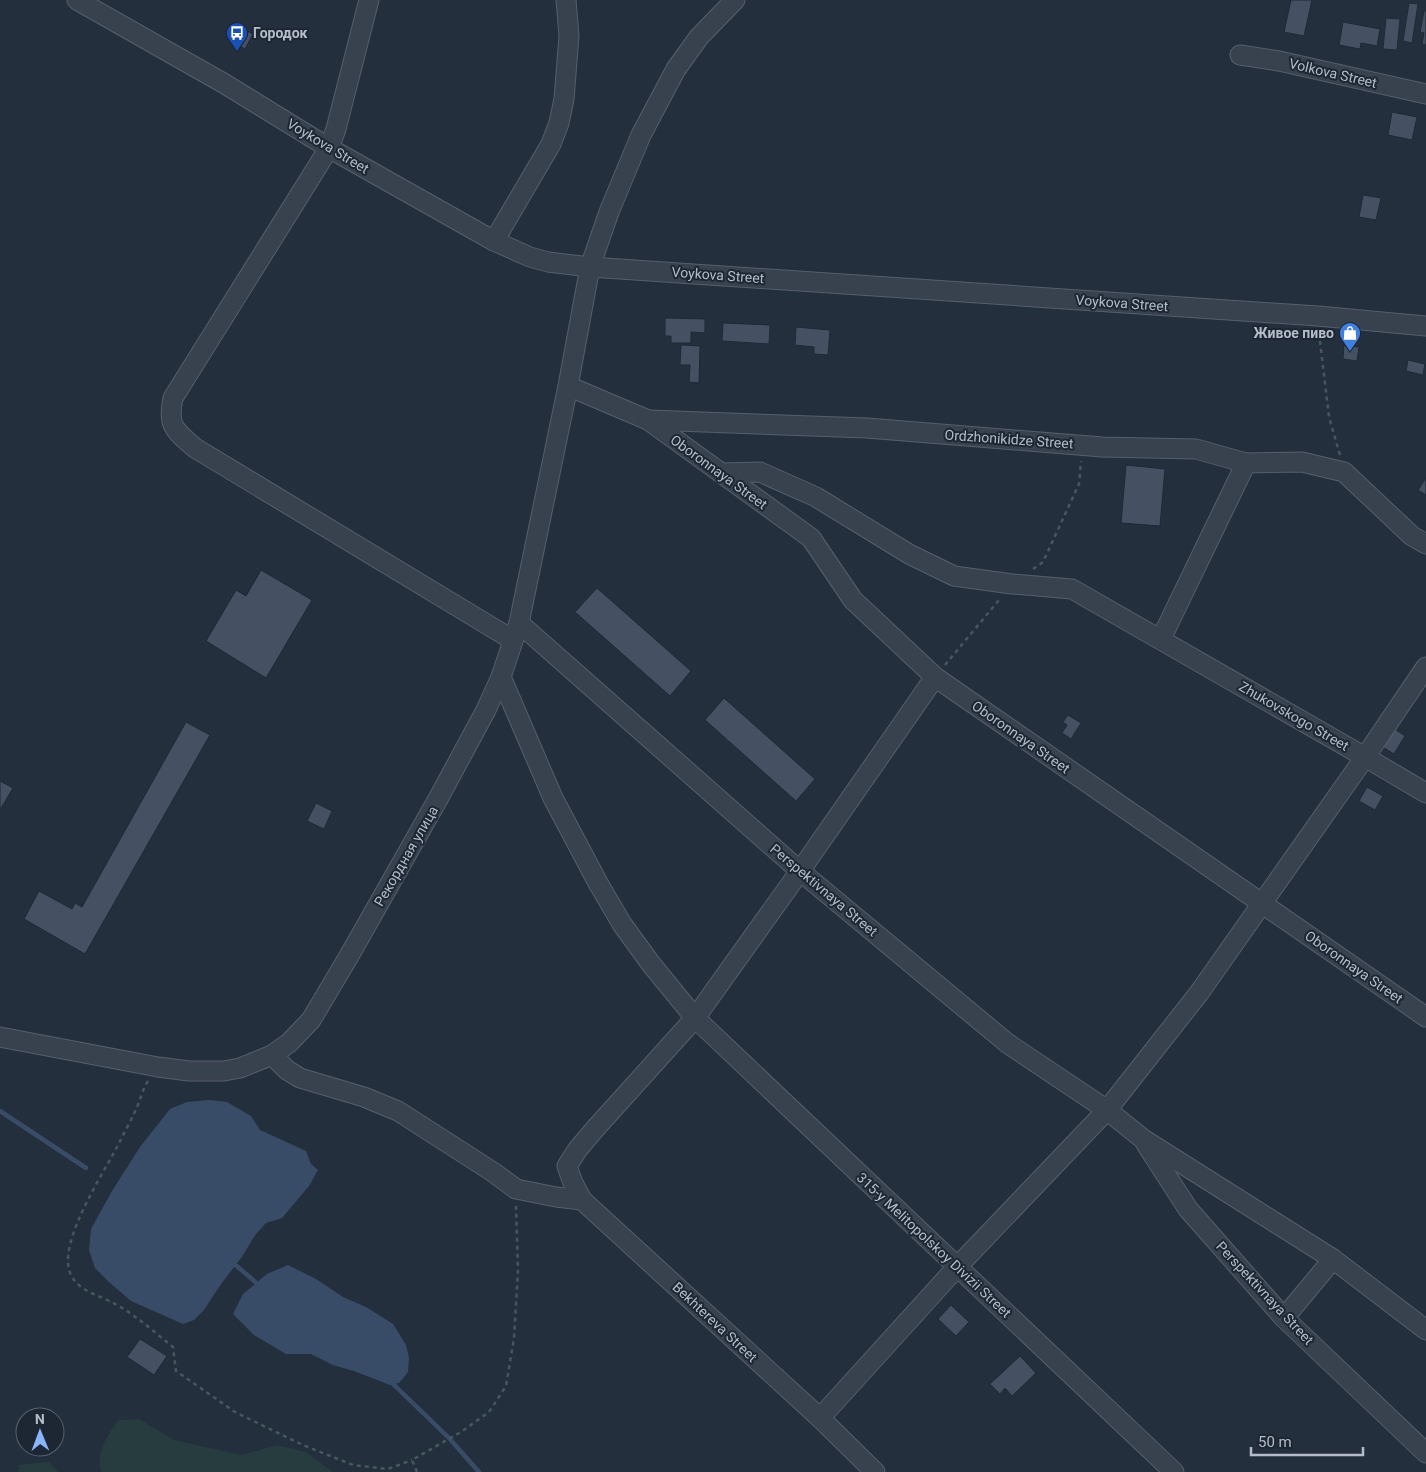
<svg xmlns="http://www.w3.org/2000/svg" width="1426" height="1472" font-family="Roboto,sans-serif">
<rect width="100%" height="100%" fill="#242f3e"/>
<g fill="#263c3f">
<path d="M 139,1419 L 174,1440 L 241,1455 L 277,1445 L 306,1452 L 333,1472 L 101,1472 C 96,1451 107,1437 118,1420 Z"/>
<path d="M 49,1462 L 58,1472 L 18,1472 L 19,1465 Z"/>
</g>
<g fill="#394c67">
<path d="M 210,1100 L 227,1102 L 251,1116 L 260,1130 L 306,1151 L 311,1164 L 318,1170 L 309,1186 L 282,1218 L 266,1223 L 256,1234 L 241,1258 L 221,1284 L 204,1310 L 194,1320 L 183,1324 L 131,1301 L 109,1282 L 95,1268 L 89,1250 L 91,1229 L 112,1191 L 140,1147 L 170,1109 L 187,1102 Z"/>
<path d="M 288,1265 L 316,1279 L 343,1297 L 366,1307 L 393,1324 L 406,1345 L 409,1358 L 408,1372 L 399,1383 L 390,1385 L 354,1371 L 333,1365 L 311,1354 L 286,1354 L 254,1335 L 233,1314 L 243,1294 L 267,1274 Z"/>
</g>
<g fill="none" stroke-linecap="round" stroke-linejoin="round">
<g stroke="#394c67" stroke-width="4.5">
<path d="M 0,1111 L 86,1168"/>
<path d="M 232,1262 L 260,1286"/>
<path d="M 391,1382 L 449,1438 L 479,1472"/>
</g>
</g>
<g fill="#455162" stroke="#1f2835">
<path d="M 1291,0 L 1312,0 L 1304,36 L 1284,32 Z"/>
<path d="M 1409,3 L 1418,4 L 1412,43 L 1403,41 Z"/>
<path d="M 1424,11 L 1426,11 L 1426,45 L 1422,44 L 1424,33 L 1420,32 Z"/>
<path d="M 1386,18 L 1400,19 L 1397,50 L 1383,49 Z"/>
<path d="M 1343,22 L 1380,29 L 1377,46 L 1361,43 L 1360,49 L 1339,45 Z"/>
<path d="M 233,24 L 253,34 L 245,49 L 226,38 Z"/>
<path d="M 1392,112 L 1417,117 L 1412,140 L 1388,135 Z"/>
<path d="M 1363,195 L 1381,198 L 1376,220 L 1359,217 Z"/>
<path d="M 665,318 L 705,319 L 705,333 L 691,332 L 691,343 L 671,343 L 671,336 L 665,336 Z"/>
<path d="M 723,323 L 770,325 L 769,344 L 722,341 Z"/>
<path d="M 796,327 L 830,330 L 828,355 L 814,354 L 814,347 L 795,345 Z"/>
<path d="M 681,345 L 700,346 L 699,383 L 689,382 L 690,365 L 680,365 Z"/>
<path d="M 1344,345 L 1359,347 L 1357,361 L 1343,359 Z"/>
<path d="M 1408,360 L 1425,364 L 1423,375 L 1406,371 Z"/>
<path d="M 1126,465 L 1165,469 L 1160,526 L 1121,523 Z"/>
<path d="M 1426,478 L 1426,495 L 1418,490 Z"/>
<path d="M 261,570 L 312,600 L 266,678 L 206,641 L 236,590 L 246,596 Z"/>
<path d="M 597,588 L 691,671 L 670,696 L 575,612 Z"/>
<path d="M 724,698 L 815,779 L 796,801 L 705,720 Z"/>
<path d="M 1068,715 L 1081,723 L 1071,739 L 1062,733 L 1067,725 L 1063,722 Z"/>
<path d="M 186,722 L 210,735 L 85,954 L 24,919 L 39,891 L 72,909 L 75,903 L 82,907 Z"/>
<path d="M 1392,727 L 1405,736 L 1394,754 L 1381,746 Z"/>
<path d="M 0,781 L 13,788 L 0,810 Z"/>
<path d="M 1367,787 L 1383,796 L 1375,810 L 1359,801 Z"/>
<path d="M 316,803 L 332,811 L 324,829 L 307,821 Z"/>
<path d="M 951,1305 L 969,1322 L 956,1336 L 938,1319 Z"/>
<path d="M 140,1339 L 167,1356 L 154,1375 L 127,1357 Z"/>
<path d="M 1020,1356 L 1036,1373 L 1012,1396 L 1005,1388 L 1000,1394 L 990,1384 Z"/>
</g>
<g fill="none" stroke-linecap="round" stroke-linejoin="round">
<g stroke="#565f6c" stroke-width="21">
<g id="minor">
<path d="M 77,0 L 225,84 L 329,148 L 494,241 L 530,257 L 548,262 L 590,267 L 1318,316 L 1426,326"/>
<path d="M 369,0 L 336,129 L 329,148 L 173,398 C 167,427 175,430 195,448 L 513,640"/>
<path d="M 1240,55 L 1279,61 L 1426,94"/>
<path d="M 494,241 L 551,144 L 559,123 L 564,99 L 569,36 L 566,0"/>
<path d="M 568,386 L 648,420 L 867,428 L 1102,447 L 1196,449 L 1246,463 L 1302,462 L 1344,472 L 1412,536 L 1426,544"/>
<path d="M 648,420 L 811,538 L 853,600 L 935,677 L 1426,1017"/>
<path d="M 721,473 L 760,472 L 816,497 L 909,554 L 954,576 L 1012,584 L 1072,589 L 1365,757 L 1426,793"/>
<path d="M 519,623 L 800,871 L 1007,1043 L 1107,1110 L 1143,1139 L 1333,1259 L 1426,1330"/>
<path d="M 1161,639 L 1246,463"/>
<path d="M 501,677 L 553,798 L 598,883 L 622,924 L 651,964 L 695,1018 L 1174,1472"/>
<path d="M 0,1037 L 158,1067 L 189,1071 L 224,1071 L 240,1068 L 272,1055 L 289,1043 L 311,1020 L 349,956 L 438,799 L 486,710 L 501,677 L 519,623 L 568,386 L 590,267 L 609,212 L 641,135 L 676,69 L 699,37 L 735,0"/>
<path d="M 272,1055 L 287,1070 L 300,1078 L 364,1097 L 398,1111 L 493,1172 L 516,1189 L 556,1197 L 582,1200"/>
<path d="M 1146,1144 L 1188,1209 L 1284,1318 L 1426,1453"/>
<path d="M 1284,1318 L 1333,1259"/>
<path d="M 820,1418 L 957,1267 L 1107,1110 L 1199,993 L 1365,757 L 1426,667"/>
<path d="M 875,1472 L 820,1418 L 582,1200 L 573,1183 L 567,1166 L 578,1149 L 594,1130 L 695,1018 L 800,871 L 935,677"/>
</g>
</g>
<g stroke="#44595c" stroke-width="2.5" stroke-dasharray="4 4" stroke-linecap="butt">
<path d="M 1319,333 L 1329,417 L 1340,455"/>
<path d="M 1033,569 L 1043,562 L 1079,484 L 1081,461"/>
<path d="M 945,665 L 999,600"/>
<path d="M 148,1081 C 142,1090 141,1099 136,1109 C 132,1119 126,1129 121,1139 C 107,1169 55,1243 71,1275 C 79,1292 100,1295 115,1304 C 136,1315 154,1332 173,1347 L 176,1371 L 235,1412 L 303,1445 L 353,1465 L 388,1469 L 412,1460"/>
<path d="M 417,1472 L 412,1460 L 461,1432 L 489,1412 L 506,1386 L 514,1338 L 518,1270 L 516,1206"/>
</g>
<use href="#minor" stroke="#38414e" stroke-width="19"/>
</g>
<defs>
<g id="bus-pin" transform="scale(1.125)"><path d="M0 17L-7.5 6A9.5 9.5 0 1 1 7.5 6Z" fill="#1a4fb4" stroke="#1d2633"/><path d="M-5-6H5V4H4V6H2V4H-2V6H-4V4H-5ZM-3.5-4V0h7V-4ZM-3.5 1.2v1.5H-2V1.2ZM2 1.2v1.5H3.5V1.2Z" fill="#fff"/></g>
<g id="shop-pin" transform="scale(1.125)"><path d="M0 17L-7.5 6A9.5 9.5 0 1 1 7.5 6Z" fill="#3f7fe0" stroke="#1d2633"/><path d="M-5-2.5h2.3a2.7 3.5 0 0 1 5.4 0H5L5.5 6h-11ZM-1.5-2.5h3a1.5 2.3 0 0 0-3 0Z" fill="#fff"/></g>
</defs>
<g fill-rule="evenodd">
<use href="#bus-pin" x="237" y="33"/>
<use href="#shop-pin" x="1350" y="333"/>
</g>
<g text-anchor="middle" stroke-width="4" stroke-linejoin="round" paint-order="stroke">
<g font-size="14" font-weight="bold" fill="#b4bcc9" stroke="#1d2633" text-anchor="start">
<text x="253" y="38">Городок</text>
<text x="1334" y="338" text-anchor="end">Живое пиво</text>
</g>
<g font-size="14" fill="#b4bcc9" stroke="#1d2633">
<text transform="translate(1333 73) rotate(13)" y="5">Volkova Street</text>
<text transform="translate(328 146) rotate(31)" y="5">Voykova Street</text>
<text transform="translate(718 275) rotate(4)" y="5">Voykova Street</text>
<text transform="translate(1122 303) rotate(4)" y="5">Voykova Street</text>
<text transform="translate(1009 439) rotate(4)" y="5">Ordzhonikidze Street</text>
<text transform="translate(719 472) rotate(36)" y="5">Oboronnaya Street</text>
<text transform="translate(1294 716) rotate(30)" y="5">Zhukovskogo Street</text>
<text transform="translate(1021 737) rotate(35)" y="5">Oboronnaya Street</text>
<text transform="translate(406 856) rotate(-60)" y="5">Рекордная улица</text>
<text transform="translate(824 890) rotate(40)" y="5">Perspektivnaya Street</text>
<text transform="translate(1354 967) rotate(35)" y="5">Oboronnaya Street</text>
<text transform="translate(934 1245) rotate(43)" y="5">315-y Melitopolskoy Divizii Street</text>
<text transform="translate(1265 1293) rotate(47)" y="5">Perspektivnaya Street</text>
<text transform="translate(715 1322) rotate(43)" y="5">Bekhtereva Street</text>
</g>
</g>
<g transform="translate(40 1432) rotate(359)"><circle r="24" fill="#1d2633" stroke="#59626f"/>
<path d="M0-4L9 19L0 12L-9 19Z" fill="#8ab4f8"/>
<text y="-8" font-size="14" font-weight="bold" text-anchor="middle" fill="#b4bcc9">N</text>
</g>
<path d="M1251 1447v8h112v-8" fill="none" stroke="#b4bcc9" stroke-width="2.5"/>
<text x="1258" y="1447" font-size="15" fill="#b4bcc9" stroke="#1d2633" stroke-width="4" paint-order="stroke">50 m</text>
</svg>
